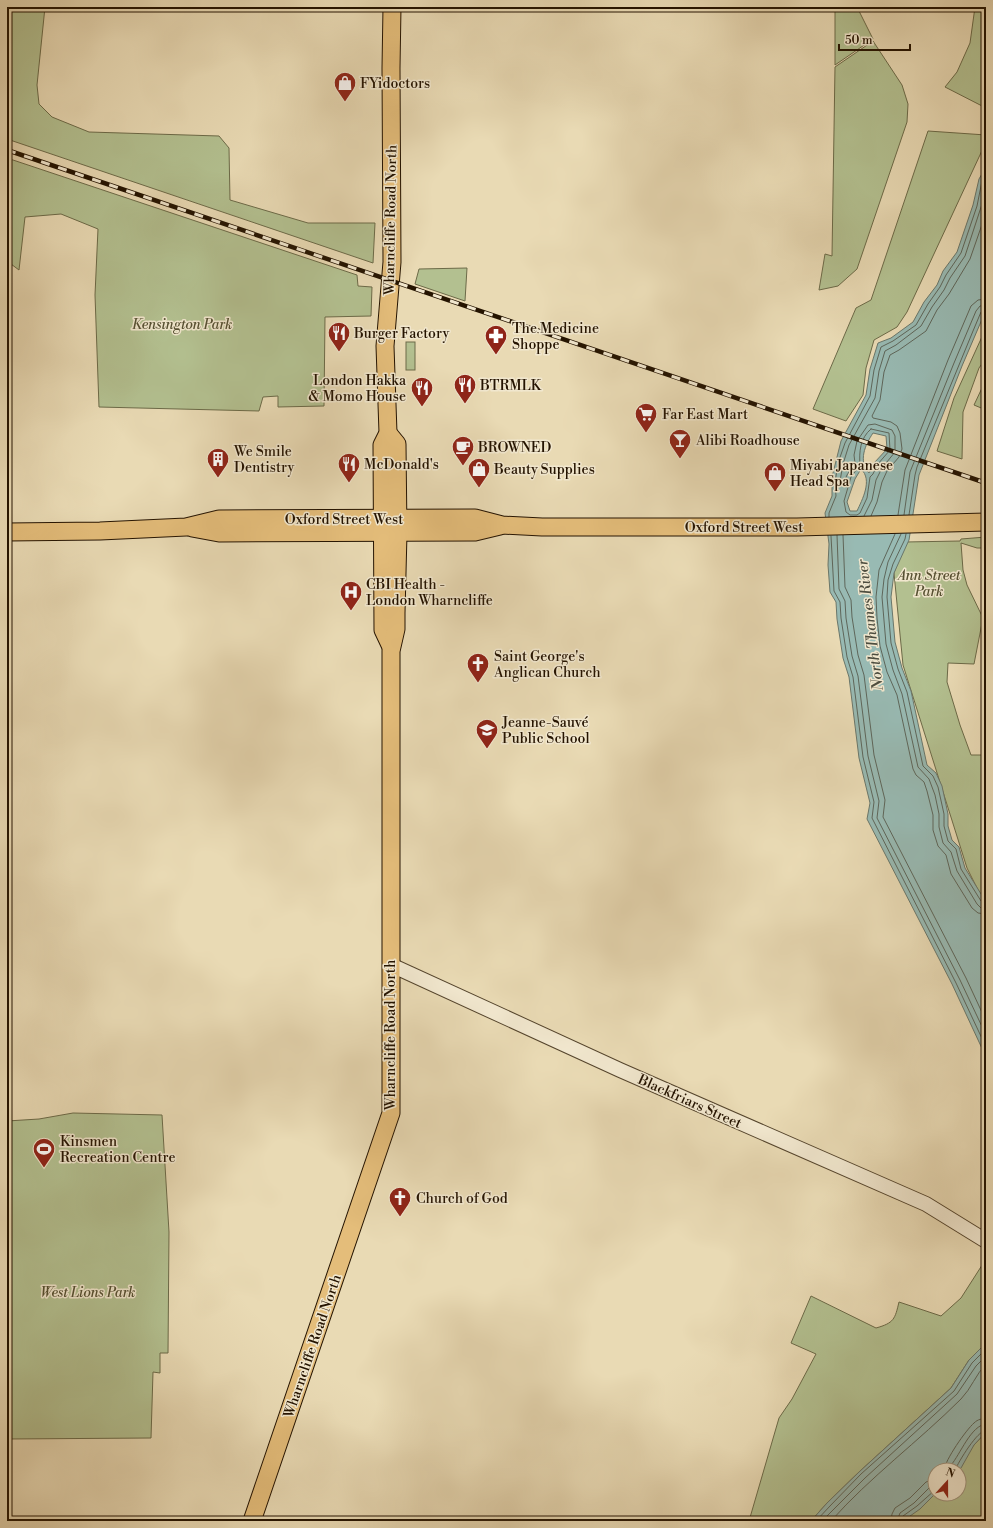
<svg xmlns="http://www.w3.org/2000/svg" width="993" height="1528" font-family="'Libre Bodoni',serif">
<rect width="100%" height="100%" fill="#e9dab4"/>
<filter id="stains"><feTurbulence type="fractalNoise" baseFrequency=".005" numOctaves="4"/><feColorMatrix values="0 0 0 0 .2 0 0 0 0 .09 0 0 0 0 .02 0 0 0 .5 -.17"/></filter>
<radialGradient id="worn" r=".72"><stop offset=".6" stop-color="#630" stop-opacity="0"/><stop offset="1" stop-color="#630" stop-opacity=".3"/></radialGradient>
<g fill="#b3c090" stroke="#6c6a48">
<path d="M 45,7 L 37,85 L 39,104 L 52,117 L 89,132 L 219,136 L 229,148 L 230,200 L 308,223 L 375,223 L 373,263 L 7,139 L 7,10 Z"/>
<path d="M 835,7 L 855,7 L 859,11 L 873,39 L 835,65 Z"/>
<path d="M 975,7 L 986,7 L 986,108 L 945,87 L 957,72 L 970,43 Z"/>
<path d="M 873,41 L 902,85 L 908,104 L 907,122 L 857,269 L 838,286 L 819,290 L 825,254 L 832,256 L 835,67 Z"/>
<path d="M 928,131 L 986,135 L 986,142 L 907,312 L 897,327 L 874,340 L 866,368 L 863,395 L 846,421 L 813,409 L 856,308 L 871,300 Z"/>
<path d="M 7,158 L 357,275 L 358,286 L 372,287 L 371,316 L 325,317 L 324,406 L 278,407 L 278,396 L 263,397 L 259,411 L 99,407 L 95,295 L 98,229 L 61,214 L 25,217 L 19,270 L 7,261 Z"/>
<path d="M 467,268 L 465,301 L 415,284 L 419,269 Z"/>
<path d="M 986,328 L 986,358 L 979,368 L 963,412 L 962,459 L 937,451 L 954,398 Z"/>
<rect x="406" y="342" width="9" height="28"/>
<path d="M 982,388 L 986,389 L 986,410 L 974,405 Z"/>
<path d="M 986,537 L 986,548 L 977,548 L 961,543 L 963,570 L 967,585 L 983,618 L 974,664 L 948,663 L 947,682 L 960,725 L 971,755 L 986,755 L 986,906 L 967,868 L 903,665 L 894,573 L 905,542 L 960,541 L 961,539 Z"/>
<path d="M 73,1113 L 162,1115 L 169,1232 L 168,1353 L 160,1353 L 160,1373 L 153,1372 L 151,1438 L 7,1439 L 7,1121 L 39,1119 Z"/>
<path d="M 986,1259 L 986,1341 L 983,1346 L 969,1360 L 951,1388 L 859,1472 L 827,1503 L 811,1521 L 749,1521 L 779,1418 L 792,1399 L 816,1354 L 791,1343 L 811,1296 L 876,1328 C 894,1323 895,1319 899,1302 L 941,1316 L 961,1298 Z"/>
<path d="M 986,1432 L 986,1521 L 902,1521 L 935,1494 L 959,1494 L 959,1470 L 951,1470 Z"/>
</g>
<g fill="#98bab3" stroke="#6a776b" fill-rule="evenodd">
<path d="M 986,167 L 986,310 L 962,366 L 919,475 L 909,540 L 894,573 L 891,597 L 895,642 L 902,668 L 911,691 L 927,765 L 936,773 L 942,786 L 948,814 L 948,826 L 952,840 L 959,847 L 965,868 L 986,902 L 986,1057 L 952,984 L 867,819 L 870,803 L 859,758 L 849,677 L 843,658 L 837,619 L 836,602 L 830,592 L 828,565 L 829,544 L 825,513 L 832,496 L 832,477 L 841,441 L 866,395 L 870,369 L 878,343 L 891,338 L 913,322 L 924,302 L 937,285 L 943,271 L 957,252 L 973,205 L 979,179 ZM 873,433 L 886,436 L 887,449 L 874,463 L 869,473 C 858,461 865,445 873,433 ZM 861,469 C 873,480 862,500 857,511 L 850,511 L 847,502 L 855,479 Z"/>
<path d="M 986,1341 L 986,1432 L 974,1445 L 961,1468 L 959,1470 L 935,1470 L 935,1494 L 920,1509 L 903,1521 L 811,1521 L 827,1503 L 859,1472 L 951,1388 L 969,1360 L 983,1346 Z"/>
</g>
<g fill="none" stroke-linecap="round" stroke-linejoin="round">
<g stroke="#5e665a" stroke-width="1">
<path d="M 871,429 L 889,433 L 890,450 L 877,465 L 873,474 L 870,477 L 867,498 L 860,513 L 857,515 L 850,515 L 846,512 L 844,501 L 851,477 L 860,465 C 859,452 860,438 871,429 Z"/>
<path d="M 898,515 L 905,470 L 948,360 L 971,306 L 978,300 L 986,299"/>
<path d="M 904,515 L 910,472 L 954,363 L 976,311 L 980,306 L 986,305"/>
<path d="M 909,515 L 915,475 L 917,467 L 973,331 L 981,312 L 986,310"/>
<path d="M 864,516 L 872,500 L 876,480 L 882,468 L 895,452 L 895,436 L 892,430 L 875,424 L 868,425 L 857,441 L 854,455 L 855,463 L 847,475 L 844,482 L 842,483 L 840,481 L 843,464 L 849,445 L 875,398 L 879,371 L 885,351 L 896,345 L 921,326 L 932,307 L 944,290 L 950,278 L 965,256 L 986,192"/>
<path d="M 871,516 L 877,502 L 882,482 L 887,471 L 899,457 L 902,449 L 900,433 L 897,426 L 891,422 L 873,418 L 872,416 L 880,400 L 884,372 L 890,355 L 899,350 L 926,331 L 937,310 L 949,294 L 970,259 L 986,213"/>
<path d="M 829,517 L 829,513 L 836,496 L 835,483 L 838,463 L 845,443 L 870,396 L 874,370 L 881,347 L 893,341 L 916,325 L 928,304 L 940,287 L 946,275 L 961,253 L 977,206 L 982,181 L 986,175"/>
<path d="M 895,534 L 879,570 L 876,597 L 877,618 L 880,646 L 887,672 L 897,695 L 913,769 L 916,775 L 924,782 L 927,791 L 933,815 L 933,830 L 938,846 L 946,855 L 951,874 L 972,908 L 978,913 L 986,914"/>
<path d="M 901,534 L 888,562 L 884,579 L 882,597 L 886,644 L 893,670 L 902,694 L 918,767 L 929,779 L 935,795 L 939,814 L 939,827 L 943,843 L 951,852 L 957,871 L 977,904 L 981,908 L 986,908"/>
<path d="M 906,534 L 905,539 L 893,564 L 888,580 L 887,597 L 891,643 L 898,669 L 907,692 L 923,766 L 933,776 L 938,787 L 944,814 L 944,826 L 948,841 L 956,849 L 961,869 L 981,901 L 986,903"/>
<path d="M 837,535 L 839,589 L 845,601 L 846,618 L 852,656 L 858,676 L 868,756 L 879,801 L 877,818 L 960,980 L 986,1035"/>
<path d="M 843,535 L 845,587 L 851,600 L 852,617 L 858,655 L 864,675 L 874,755 L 885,800 L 883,817 L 966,978 L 986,1021"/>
<path d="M 831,536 L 834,591 L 840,602 L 841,618 L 847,657 L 853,677 L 863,757 L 874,802 L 872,818 L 956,983 L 986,1047"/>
<path d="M 944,1470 C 945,1460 966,1430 974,1423 C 978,1419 982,1419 986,1418"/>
<path d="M 950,1470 L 951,1465 C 960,1455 971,1425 986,1424"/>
<path d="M 955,1470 C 959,1461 977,1431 986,1430"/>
<path d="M 816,1521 L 830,1506 L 861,1474 L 954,1391 L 972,1363 L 986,1349"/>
<path d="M 822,1521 L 865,1478 L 957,1394 L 976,1366 L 986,1356"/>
<path d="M 831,1521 C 870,1477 919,1441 961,1399 C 971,1389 976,1374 986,1364"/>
<path d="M 891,1521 L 892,1514 L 895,1508 L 910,1498 L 926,1482 L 935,1479"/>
<path d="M 897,1521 L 900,1513 L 914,1503 L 930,1487 L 935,1485"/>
<path d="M 902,1521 L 903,1516 L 917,1506 L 935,1490"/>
</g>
<g stroke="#55452d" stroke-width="16">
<path id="minor" d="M 391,965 L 620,1070 L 926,1204 L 986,1241"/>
</g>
<g stroke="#241300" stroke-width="19">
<g id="major">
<path d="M 192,528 L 219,533 L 475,532 L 500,526"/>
<path d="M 7,532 L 100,531 L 186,527 L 219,519 L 475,518 L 502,525 L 542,527 L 797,527 L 986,522"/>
<path d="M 391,647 L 383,630 L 382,445 L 388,433 L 385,346 L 392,262 L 391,68 L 392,7"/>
<path d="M 252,1521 L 391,1113 L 391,651 L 396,629 L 396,613 L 398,533 L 397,444 L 388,433"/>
</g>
</g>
<use href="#minor" stroke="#f1e7ce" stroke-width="14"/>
<use href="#major" stroke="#e4bd7a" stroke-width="17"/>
<g stroke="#241300" stroke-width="4.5">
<path id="rail" d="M 7,150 L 986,483"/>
</g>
<use href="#rail" stroke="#f1e7ce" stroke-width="3" stroke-dasharray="9" stroke-linecap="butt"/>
</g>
<defs>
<g id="shop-pin" transform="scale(1.15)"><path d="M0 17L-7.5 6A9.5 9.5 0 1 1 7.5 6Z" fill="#8f2418" stroke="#f1e7ce"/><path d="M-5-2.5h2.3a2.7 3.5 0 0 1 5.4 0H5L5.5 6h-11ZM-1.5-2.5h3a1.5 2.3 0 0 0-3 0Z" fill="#fff"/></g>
<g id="restaurant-pin" transform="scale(1.15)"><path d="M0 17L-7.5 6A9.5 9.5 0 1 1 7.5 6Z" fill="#8f2418" stroke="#f1e7ce"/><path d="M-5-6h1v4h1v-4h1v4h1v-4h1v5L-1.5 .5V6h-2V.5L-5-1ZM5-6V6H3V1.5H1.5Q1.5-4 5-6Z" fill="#fff"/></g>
<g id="pharmacy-pin" transform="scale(1.15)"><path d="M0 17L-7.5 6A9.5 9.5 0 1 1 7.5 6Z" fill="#8f2418" stroke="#f1e7ce"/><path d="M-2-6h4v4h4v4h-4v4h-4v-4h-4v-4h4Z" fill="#fff"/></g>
<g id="supermarket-pin" transform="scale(1.15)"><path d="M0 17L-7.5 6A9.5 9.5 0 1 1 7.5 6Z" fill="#8f2418" stroke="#f1e7ce"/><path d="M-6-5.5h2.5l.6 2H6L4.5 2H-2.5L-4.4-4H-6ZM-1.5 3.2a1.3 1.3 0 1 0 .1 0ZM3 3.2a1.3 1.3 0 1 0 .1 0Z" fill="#fff"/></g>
<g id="bar-pin" transform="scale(1.15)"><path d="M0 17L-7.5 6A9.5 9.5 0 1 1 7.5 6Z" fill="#8f2418" stroke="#f1e7ce"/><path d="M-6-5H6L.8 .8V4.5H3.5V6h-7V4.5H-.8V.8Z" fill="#fff"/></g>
<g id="cafe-pin" transform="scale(1.15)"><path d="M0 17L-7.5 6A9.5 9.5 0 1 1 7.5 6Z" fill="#8f2418" stroke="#f1e7ce"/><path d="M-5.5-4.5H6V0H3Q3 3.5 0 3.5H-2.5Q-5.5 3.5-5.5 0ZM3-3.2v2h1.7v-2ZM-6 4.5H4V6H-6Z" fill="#fff"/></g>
<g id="building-pin" transform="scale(1.15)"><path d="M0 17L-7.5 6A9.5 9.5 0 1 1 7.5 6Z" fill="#8f2418" stroke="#f1e7ce"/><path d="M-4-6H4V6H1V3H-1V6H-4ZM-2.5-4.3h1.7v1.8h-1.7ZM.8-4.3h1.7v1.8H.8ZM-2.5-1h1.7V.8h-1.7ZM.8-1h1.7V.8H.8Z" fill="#fff"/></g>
<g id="hospital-pin" transform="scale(1.15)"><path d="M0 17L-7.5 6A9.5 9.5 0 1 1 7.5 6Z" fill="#8f2418" stroke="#f1e7ce"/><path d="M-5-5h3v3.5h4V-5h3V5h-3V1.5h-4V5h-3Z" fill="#fff"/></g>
<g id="church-pin" transform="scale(1.15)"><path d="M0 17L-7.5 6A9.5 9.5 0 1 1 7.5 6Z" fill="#8f2418" stroke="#f1e7ce"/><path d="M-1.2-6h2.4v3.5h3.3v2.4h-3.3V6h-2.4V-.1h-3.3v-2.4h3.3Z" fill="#fff"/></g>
<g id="school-pin" transform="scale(1.15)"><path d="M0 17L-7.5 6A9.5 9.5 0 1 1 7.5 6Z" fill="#8f2418" stroke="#f1e7ce"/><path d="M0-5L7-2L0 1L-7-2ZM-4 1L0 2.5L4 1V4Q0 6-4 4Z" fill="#fff"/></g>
<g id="stadium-pin" transform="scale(1.15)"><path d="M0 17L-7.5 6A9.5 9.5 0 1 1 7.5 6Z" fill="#8f2418" stroke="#f1e7ce"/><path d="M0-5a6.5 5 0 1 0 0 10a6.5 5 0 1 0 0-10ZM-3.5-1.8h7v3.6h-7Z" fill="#fff"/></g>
</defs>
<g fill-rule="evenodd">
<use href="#shop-pin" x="345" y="83"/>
<use href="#restaurant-pin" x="339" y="333"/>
<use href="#pharmacy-pin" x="496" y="336"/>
<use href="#restaurant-pin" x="465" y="385"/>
<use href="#restaurant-pin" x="422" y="388"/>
<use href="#supermarket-pin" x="646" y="414"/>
<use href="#bar-pin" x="680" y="440"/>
<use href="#cafe-pin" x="463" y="447"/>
<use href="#building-pin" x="218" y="459"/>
<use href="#restaurant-pin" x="349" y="464"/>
<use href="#shop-pin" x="479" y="469"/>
<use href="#shop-pin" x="775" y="473"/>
<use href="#hospital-pin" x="351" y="592"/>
<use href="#church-pin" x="478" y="664"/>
<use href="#school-pin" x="487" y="730"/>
<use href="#stadium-pin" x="44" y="1149"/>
<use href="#church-pin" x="400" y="1198"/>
</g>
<g text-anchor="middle" stroke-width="3" stroke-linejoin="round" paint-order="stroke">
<g font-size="14" fill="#241300" stroke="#f1e7ce" text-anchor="start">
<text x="360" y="88">FYidoctors</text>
<text x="512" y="333">The Medicine<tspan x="512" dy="16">Shoppe</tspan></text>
<text x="354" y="338">Burger Factory</text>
<text x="406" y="385" text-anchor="end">London Hakka<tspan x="406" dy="16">&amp; Momo House</tspan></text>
<text x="480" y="390">BTRMLK</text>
<text x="662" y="419">Far East Mart</text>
<text x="696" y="445">Alibi Roadhouse</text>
<text x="478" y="452">BROWNED</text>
<text x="234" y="456">We Smile<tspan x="234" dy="16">Dentistry</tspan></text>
<text x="364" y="469">McDonald's</text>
<text x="790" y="470">Miyabi Japanese<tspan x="790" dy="16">Head Spa</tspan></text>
<text x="494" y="474">Beauty Supplies</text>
<text x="366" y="589">CBI Health -<tspan x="366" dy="16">London Wharncliffe</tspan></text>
<text x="494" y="661">Saint George's<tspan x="494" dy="16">Anglican Church</tspan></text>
<text x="502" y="727">Jeanne-Sauvé<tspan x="502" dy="16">Public School</tspan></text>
<text x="60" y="1146">Kinsmen<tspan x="60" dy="16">Recreation Centre</tspan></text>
<text x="416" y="1203">Church of God</text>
</g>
<g font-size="14" fill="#241300" stroke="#f1e7ce">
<text transform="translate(390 220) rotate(-89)" y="5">Wharncliffe Road North</text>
<text x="344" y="524">Oxford Street West</text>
<text x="744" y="532">Oxford Street West</text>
<text transform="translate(390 1035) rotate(-90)" y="5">Wharncliffe Road North</text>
<text transform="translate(690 1101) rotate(24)" y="5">Blackfriars Street</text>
<text transform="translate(312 1346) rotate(-71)" y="5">Wharncliffe Road North</text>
</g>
<g font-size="14" font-style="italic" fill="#565032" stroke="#f1e7ce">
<text x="182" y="329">Kensington Park</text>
<text x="929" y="580">Ann Street<tspan x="929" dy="16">Park</tspan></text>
<text x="88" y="1297">West Lions Park</text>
</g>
<g font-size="15" font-style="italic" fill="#4d4d3f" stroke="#f1e7ce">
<text transform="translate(870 625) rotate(-97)" y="5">North Thames River</text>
</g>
</g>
<rect width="993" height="1528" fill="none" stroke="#e9dab4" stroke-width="24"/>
<rect x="8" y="8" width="977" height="1512" fill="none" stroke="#241300" stroke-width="2"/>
<rect x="12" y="12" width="969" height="1504" fill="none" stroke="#241300"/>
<g transform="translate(947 1482) rotate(21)"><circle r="19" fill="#f1e7ce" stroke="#9f927c"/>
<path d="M0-3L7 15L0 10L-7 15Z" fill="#8f2418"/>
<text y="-6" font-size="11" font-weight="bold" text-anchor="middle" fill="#241300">N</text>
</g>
<path d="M839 44v6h71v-6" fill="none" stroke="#241300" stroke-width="2"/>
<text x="845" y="44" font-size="12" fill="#241300" stroke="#f1e7ce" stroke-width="3" paint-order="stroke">50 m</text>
<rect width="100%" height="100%" filter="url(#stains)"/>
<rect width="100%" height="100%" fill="url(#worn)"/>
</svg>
